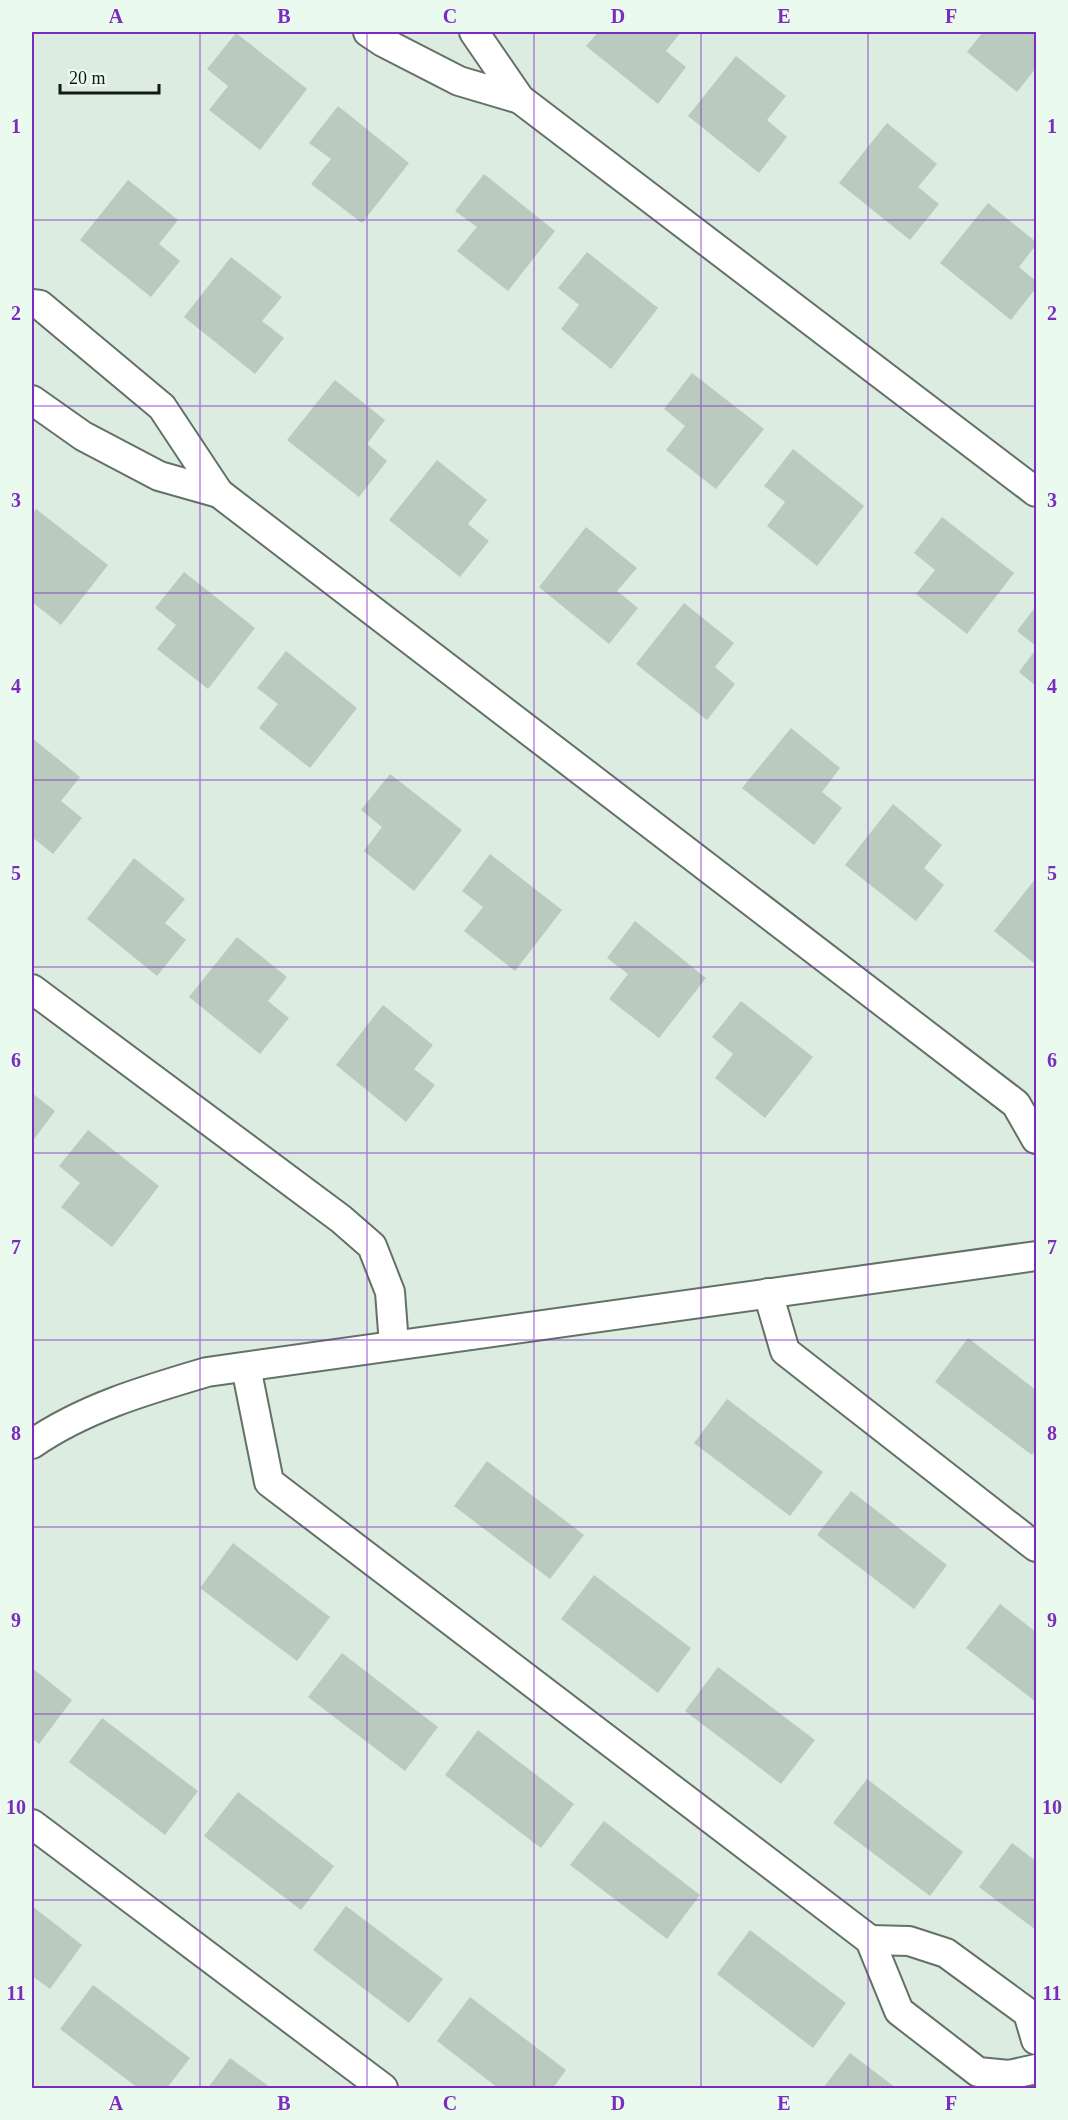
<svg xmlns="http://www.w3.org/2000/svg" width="1068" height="2120" font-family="'Times New Roman',serif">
<rect width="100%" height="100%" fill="#dcece1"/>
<g fill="#bacabf">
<path d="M 598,32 L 681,32 L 666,51 L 686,67 L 658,104 L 586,46 Z"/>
<path d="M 983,32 L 1036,32 L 1036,68 L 1017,92 L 967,52 Z"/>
<path d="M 236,33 L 307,89 L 260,150 L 209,110 L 228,86 L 207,69 Z"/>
<path d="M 736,56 L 786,96 L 767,120 L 787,137 L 759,173 L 688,116 Z"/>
<path d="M 338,106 L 409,163 L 362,223 L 311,184 L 331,159 L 309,143 Z"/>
<path d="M 887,123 L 937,164 L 918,187 L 939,204 L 910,240 L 839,183 Z"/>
<path d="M 484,174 L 555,231 L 508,291 L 457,251 L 477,227 L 455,211 Z"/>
<path d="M 128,180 L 178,220 L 159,244 L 180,261 L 151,297 L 80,240 Z"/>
<path d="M 988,203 L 1036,242 L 1036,245 L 1019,267 L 1036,281 L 1036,288 L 1011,320 L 940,263 Z"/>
<path d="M 587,252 L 658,308 L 611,369 L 561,329 L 579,305 L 558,288 Z"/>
<path d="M 231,257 L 282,297 L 262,321 L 284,338 L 255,374 L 184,317 Z"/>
<path d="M 692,373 L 764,429 L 716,489 L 666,450 L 685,426 L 664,409 Z"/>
<path d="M 335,380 L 385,420 L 367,444 L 387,461 L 359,497 L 287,440 Z"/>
<path d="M 793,449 L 864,506 L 817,566 L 767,526 L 785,502 L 764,486 Z"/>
<path d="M 437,460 L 487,500 L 468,524 L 489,541 L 460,577 L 389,520 Z"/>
<path d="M 36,509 L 108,565 L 61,625 L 32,602 L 32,515 Z"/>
<path d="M 942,517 L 1014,573 L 967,634 L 916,594 L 935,570 L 914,553 Z"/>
<path d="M 586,527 L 637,568 L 617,591 L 638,608 L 609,644 L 539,587 Z"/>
<path d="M 184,572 L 255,628 L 208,689 L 157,649 L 176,625 L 155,608 Z"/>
<path d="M 684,603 L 734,643 L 715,667 L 735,684 L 707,720 L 636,664 Z"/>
<path d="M 1036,606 L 1036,646 L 1017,631 Z"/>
<path d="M 1036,649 L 1036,686 L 1019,672 Z"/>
<path d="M 286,651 L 357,708 L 310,768 L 259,728 L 278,704 L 257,688 Z"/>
<path d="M 791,728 L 840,768 L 822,792 L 842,808 L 814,845 L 742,788 Z"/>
<path d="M 32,738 L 80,777 L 61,801 L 82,818 L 53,854 L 32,837 Z"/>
<path d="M 390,774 L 462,830 L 414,891 L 364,851 L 382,827 L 361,810 Z"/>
<path d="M 893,804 L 942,845 L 924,868 L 944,885 L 916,921 L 845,865 Z"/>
<path d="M 490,854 L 562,910 L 515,971 L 464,931 L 483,907 L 462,891 Z"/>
<path d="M 134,858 L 185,899 L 165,923 L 186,940 L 157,976 L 87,919 Z"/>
<path d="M 1036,878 L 1036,965 L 994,931 Z"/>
<path d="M 635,921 L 706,978 L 659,1038 L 609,999 L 628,974 L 607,958 Z"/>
<path d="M 237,937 L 287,977 L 268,1001 L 289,1018 L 260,1054 L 189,997 Z"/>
<path d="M 741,1001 L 813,1057 L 765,1118 L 715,1078 L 733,1054 L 712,1037 Z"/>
<path d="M 383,1005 L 433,1045 L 414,1069 L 435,1085 L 406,1122 L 336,1065 Z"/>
<path d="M 32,1093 L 55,1111 L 32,1142 Z"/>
<path d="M 88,1130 L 159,1186 L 112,1247 L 61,1207 L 80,1183 L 59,1166 Z"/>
<path d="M 968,1338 L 1036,1390 L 1036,1449 L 1032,1455 L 935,1382 Z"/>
<path d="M 727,1399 L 823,1472 L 790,1516 L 694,1443 Z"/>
<path d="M 487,1461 L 584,1535 L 550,1579 L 454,1506 Z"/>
<path d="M 851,1491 L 947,1565 L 914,1609 L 817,1535 Z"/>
<path d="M 233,1543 L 330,1617 L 297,1661 L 200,1588 Z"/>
<path d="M 594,1575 L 691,1648 L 658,1693 L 561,1619 Z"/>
<path d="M 1000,1604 L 1036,1632 L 1036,1702 L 966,1648 Z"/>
<path d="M 342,1653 L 438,1727 L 405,1771 L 308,1697 Z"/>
<path d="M 718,1667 L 815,1740 L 781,1784 L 685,1711 Z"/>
<path d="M 32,1668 L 72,1700 L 39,1744 L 32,1738 Z"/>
<path d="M 102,1718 L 198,1791 L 165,1835 L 69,1762 Z"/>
<path d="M 478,1730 L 574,1804 L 541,1848 L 445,1775 Z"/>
<path d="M 867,1779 L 963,1852 L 930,1896 L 833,1823 Z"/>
<path d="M 238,1792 L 334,1866 L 301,1910 L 204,1836 Z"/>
<path d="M 604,1821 L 700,1895 L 667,1939 L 570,1865 Z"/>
<path d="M 1012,1843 L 1036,1861 L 1036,1930 L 979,1887 Z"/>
<path d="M 32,1906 L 82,1945 L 50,1989 L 32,1976 Z"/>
<path d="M 346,1906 L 443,1979 L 409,2023 L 313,1950 Z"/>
<path d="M 750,1930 L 846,2003 L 813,2048 L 717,1974 Z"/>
<path d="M 93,1985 L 190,2058 L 167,2088 L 138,2088 L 60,2029 Z"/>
<path d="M 470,1997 L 566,2070 L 553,2088 L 498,2088 L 437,2041 Z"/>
<path d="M 850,2053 L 896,2088 L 823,2088 Z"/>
<path d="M 230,2058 L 271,2088 L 208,2088 Z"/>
</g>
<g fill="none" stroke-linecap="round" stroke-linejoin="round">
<g stroke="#637167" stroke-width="32">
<g id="minor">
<path d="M 368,32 L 383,42 L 459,81 L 520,99"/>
<path d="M 474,32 L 520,99 L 1036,492"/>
<path d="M 32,304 L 40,305 L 162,407 L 219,493 L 1016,1104 L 1036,1139"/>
<path d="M 32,400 L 83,436 L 159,476 L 219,493"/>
<path d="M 32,989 L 341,1219 L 372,1246 L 390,1292 L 394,1345"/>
<path d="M 768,1293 L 785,1351 L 1036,1547"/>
<path d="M 246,1367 L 269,1482 L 870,1940 L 899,2011 L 978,2072 L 1009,2075 L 1036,2069"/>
<path d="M 32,1444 C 84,1408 146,1390 207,1372 L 1036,1256"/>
<path d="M 32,1824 L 383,2088"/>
<path d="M 870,1940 L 909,1941 L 946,1953 L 1028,2013 L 1036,2040"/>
</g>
</g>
<use href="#minor" stroke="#fff" stroke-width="28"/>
</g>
<path fill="none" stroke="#7b2cbf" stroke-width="1.5" stroke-opacity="0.55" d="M 200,32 L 200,2088M 367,32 L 367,2088M 534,32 L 534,2088M 701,32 L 701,2088M 868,32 L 868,2088M 32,220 L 1036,220M 32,406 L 1036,406M 32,593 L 1036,593M 32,780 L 1036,780M 32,967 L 1036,967M 32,1153 L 1036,1153M 32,1340 L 1036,1340M 32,1527 L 1036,1527M 32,1714 L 1036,1714M 32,1900 L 1036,1900"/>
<rect width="1068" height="2120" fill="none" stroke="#eafaee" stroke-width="66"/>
<path d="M60 84v9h99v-9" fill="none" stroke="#131915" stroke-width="3"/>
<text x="69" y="84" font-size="18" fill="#131915" stroke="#eafaee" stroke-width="4.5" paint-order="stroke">20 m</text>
<rect x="33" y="33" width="1002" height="2054" fill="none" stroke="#7b2cbf" stroke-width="2"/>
<g font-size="20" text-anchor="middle" font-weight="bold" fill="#7b2cbf">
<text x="116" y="23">A</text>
<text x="284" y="23">B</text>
<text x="450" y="23">C</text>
<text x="618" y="23">D</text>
<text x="784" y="23">E</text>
<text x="951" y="23">F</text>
<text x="16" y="133">1</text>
<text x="1052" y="133">1</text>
<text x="16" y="320">2</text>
<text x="1052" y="320">2</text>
<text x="16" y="507">3</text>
<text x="1052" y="507">3</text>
<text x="16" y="693">4</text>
<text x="1052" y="693">4</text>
<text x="16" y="880">5</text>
<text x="1052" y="880">5</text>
<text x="16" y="1067">6</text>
<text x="1052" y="1067">6</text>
<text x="16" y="1254">7</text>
<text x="1052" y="1254">7</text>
<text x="16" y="1440">8</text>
<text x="1052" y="1440">8</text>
<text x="16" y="1627">9</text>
<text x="1052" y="1627">9</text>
<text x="16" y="1814">10</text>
<text x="1052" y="1814">10</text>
<text x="16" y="2000">11</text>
<text x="1052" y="2000">11</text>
<text x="116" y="2110">A</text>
<text x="284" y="2110">B</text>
<text x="450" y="2110">C</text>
<text x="618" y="2110">D</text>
<text x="784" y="2110">E</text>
<text x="951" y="2110">F</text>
</g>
</svg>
